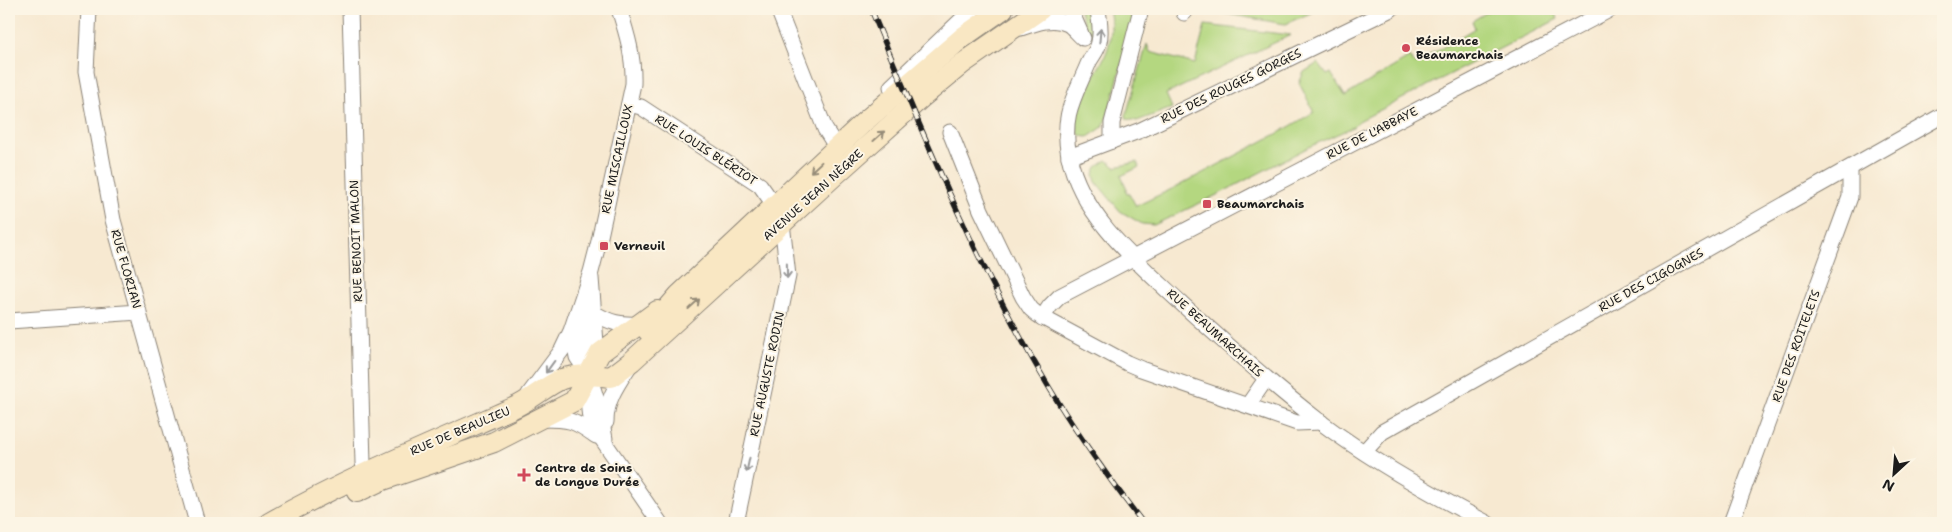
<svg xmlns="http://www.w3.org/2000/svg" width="1952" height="532" font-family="'Shantell Sans',sans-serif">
<rect width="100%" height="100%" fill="#fcf5e5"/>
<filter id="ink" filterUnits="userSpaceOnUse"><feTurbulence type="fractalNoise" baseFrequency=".02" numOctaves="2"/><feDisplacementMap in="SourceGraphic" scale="10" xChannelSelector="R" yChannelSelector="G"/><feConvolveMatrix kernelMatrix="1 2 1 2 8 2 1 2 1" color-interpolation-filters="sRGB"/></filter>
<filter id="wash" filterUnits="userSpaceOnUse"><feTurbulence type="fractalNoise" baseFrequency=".0096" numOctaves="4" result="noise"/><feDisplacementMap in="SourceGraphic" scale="20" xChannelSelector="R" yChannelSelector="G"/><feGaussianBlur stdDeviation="1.12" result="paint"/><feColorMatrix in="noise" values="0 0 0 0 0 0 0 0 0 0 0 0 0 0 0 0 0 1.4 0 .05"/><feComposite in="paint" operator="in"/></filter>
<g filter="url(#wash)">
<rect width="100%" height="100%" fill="#f7e9d1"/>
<g fill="#b4d780" stroke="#687a4e">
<path d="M 1079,9 L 1086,9 C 1091,17 1093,28 1093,37 L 1089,37 Z"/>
<path d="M 1109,9 L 1137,9 L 1109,112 L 1103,127 L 1088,137 L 1080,136 C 1065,109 1098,75 1107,51 C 1112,37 1112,22 1109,9 Z"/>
<path d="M 1198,9 L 1211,10 L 1320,9 L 1285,24 Z"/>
<path d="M 1492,9 L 1552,9 L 1558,19 L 1359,121 L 1353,127 L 1309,147 L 1219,194 L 1154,225 L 1142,224 L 1120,211 L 1096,182 L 1094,174 L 1097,167 L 1107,160 L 1115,167 L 1137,162 L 1139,167 L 1121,176 L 1127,189 L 1125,190 L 1127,194 L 1129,193 L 1136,206 L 1178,186 L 1284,130 L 1314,112 L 1299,83 L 1304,72 L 1318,63 L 1327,75 L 1331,73 L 1345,96 L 1410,57 L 1415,64 L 1475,28 L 1472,21 Z"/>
<path d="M 1205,25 L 1291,35 L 1166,94 L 1172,108 L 1137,121 L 1127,119 L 1126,115 L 1147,44 L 1150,52 L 1195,64 Z"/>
</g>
</g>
<g filter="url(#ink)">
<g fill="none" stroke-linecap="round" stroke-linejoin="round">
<g stroke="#8a8276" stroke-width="17">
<g id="street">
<path d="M 89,9 L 86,72 L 113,220 L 197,523"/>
<path d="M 350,9 L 363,463 L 368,481"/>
<path d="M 778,9 L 825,129 L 837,148"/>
<path d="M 1070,9 L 1081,34"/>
<path d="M 1098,9 C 1099,20 1102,31 1099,42 C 1098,50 1092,56 1089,62 C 1074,98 1061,115 1069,156 C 1081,216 1138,263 1181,303 C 1226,344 1271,384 1319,421 C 1371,460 1429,493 1487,523"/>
<path d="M 1184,13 L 1187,9"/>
<path d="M 1021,28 C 1035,23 1054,16 1068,24 C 1073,27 1078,34 1083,38"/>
<path d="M 891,87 L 973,9"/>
<path d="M 629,104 L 641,107 L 760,185 L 775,206"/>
<path d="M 950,132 L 981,210 L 1023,297 L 1031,309 L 1038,315 L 1127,363 L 1141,369 L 1297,423 L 1321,422"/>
<path d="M 1112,141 L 1112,123 L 1141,9"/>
<path d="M 1069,157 L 1141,130 L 1391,9"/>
<path d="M 591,278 L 596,343 L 592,362"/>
<path d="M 584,307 C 582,327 587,345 588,365 C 590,385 586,402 591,423 L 660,523"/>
<path d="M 594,313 C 611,323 619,325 639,324"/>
<path d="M 1042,318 L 1050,306 L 1060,296 L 1611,9"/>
<path d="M 9,321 L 139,312"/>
<path d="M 576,328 L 575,346 L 577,357 L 589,375 L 600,411 L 605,439"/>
<path d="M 529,394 L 562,350 L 571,331 L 591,272 L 599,241 L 633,84 C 634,57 627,34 619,9"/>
<path d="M 1248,405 L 1266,379"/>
<path d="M 542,419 C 570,419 574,420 596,436"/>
<path d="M 606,422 C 606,400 617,385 628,368"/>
<path d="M 1364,452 L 1382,432 L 1943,115"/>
<path d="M 736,523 L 788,276 L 782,223"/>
<path d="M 1731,523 L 1850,197 L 1850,168"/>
</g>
</g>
<g stroke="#8a8276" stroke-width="22">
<g id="secondary">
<path d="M 648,331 L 679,295 L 864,122 L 963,37 L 1003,9"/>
<path d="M 357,492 L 380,481 L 494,442 L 574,401 L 600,353 L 657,311"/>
<path d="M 269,523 C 348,478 431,444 513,408 C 530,401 547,385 562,379 C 577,374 596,375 611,377 L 632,361 L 833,177 L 921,98 L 962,64 L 1041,9"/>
</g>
</g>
<use href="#street" stroke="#fff" stroke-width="15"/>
<use href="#secondary" stroke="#f9e7c3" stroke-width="20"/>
<g stroke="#1c1c1c" stroke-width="5.5">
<path id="rail" d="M 871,9 C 926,142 982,279 1058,402 C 1084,444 1113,484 1143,523"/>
</g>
<use href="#rail" stroke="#fcf5e5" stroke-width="4" stroke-dasharray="11" stroke-linecap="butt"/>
</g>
<defs><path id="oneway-shaft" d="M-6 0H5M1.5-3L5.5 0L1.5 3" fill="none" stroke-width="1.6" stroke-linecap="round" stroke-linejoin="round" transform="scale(1.25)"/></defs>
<g stroke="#999">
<use href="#oneway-shaft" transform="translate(1100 36) rotate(-85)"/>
<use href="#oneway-shaft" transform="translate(787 271) rotate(89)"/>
<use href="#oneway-shaft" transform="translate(550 367) rotate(126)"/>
<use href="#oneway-shaft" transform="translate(748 465) rotate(102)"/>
</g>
<g stroke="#968c78">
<use href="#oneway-shaft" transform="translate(879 136) rotate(-42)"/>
<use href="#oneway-shaft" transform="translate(816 167) rotate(137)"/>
<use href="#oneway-shaft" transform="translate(694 304) rotate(-42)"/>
</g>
</g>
<g fill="#d1495b" stroke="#fcf5e5" stroke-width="2">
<circle cx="1406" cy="48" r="5"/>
<rect x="1202" y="199" width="10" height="10" rx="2.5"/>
<rect x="599" y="241" width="10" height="10" rx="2.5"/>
<path d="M521.5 467.5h5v5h5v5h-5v5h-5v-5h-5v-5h5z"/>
</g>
<g text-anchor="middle" stroke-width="4" stroke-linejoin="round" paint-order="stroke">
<g font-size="12" font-weight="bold" fill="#1c1c1c" stroke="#fcf5e5" text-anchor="start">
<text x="1416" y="45">Résidence<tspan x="1416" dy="14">Beaumarchais</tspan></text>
<text x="1217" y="208">Beaumarchais</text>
<text x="614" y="250">Verneuil</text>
<text x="535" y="472">Centre de Soins<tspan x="535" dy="14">de Longue Durée</tspan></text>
</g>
<g font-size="12" fill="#1c1c1c" stroke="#fcf5e5">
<text transform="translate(1231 86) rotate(-26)" y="4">RUE DES ROUGES GORGES</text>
<text transform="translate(1372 133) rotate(-27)" y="4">RUE DE L'ABBAYE</text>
<text transform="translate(706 150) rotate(33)" y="4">RUE LOUIS BLÉRIOT</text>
<text transform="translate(617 159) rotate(-78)" y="4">RUE MISCAILLOUX</text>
<text transform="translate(813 195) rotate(-42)" y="4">AVENUE JEAN NÈGRE</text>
<text transform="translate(356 241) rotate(-92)" y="4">RUE BENOIT MALON</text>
<text transform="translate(126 269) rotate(74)" y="4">RUE FLORIAN</text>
<text transform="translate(1651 280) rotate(-29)" y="4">RUE DES CIGOGNES</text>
<text transform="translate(1215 333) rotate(42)" y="4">RUE BEAUMARCHAIS</text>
<text transform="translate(1796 346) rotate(-70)" y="4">RUE DES ROITELETS</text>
<text transform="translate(767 374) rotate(-78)" y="4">RUE AUGUSTE RODIN</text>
<text transform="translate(460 431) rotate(-23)" y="4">RUE DE BEAULIEU</text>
</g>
</g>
<rect width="1952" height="532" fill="none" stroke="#fcf5e5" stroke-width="30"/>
<g transform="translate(1894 474) rotate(206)" stroke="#fcf5e5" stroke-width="4" paint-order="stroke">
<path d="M0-4L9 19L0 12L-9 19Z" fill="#1c1c1c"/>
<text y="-8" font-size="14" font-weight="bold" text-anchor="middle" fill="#1c1c1c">N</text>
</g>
</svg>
